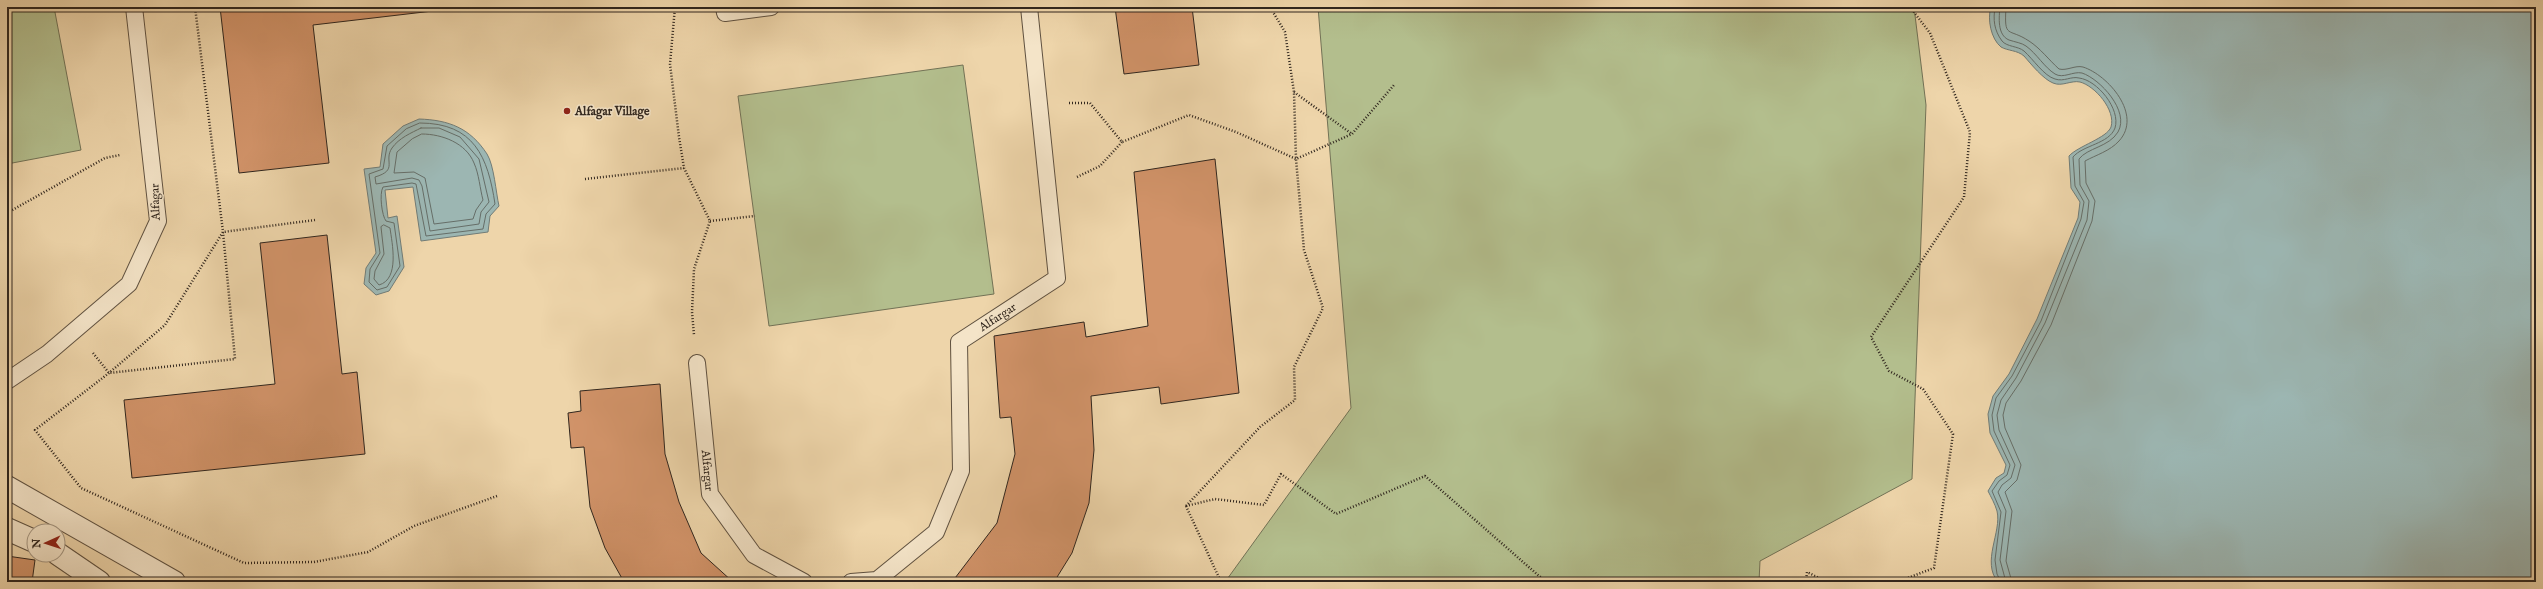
<svg xmlns="http://www.w3.org/2000/svg" width="2543" height="589" font-family="'IM FELL English',serif">
<rect width="100%" height="100%" fill="#eed5aa"/>
<filter id="stains"><feTurbulence type="fractalNoise" baseFrequency=".005" numOctaves="4"/><feColorMatrix values="0 0 0 0 .2 0 0 0 0 .09 0 0 0 0 .02 0 0 0 .5 -.17"/></filter>
<radialGradient id="worn" r=".72"><stop offset=".6" stop-color="#630" stop-opacity="0"/><stop offset="1" stop-color="#630" stop-opacity=".3"/></radialGradient>
<g fill="#b3be8d" stroke="#727256">
<path d="M 7,7 L 54,7 L 81,150 L 7,164 Z"/>
<path d="M 1318,7 L 1914,7 L 1926,105 L 1912,479 L 1760,561 L 1759,582 L 1225,582 L 1351,408 Z"/>
<path d="M 963,65 L 994,294 L 769,326 L 738,96 Z"/>
</g>
<g fill="#9cb6b2" stroke="#717c77">
<path d="M 1991,7 L 2536,7 L 2536,582 L 1998,582 C 1981,562 2002,532 1997,511 C 1995,504 1991,497 1988,491 L 1996,478 L 2004,473 L 2006,465 L 1990,433 L 1988,414 L 1993,396 L 2009,374 L 2037,319 L 2078,218 L 2080,202 L 2071,188 L 2069,156 C 2078,146 2107,138 2111,127 C 2116,110 2095,86 2080,82 C 2071,80 2062,87 2053,83 C 2043,79 2031,64 2024,56 C 2017,50 2008,51 2001,47 C 1991,39 1987,19 1991,7 Z"/>
<path d="M 419,119 C 449,120 470,128 487,154 C 494,165 496,193 499,206 L 490,216 L 488,232 L 421,241 L 413,187 L 385,190 L 388,218 L 397,216 L 404,267 L 389,291 L 376,295 L 364,284 L 366,268 L 376,253 L 364,169 L 380,167 L 383,144 L 403,126 Z"/>
</g>
<g fill="none" stroke-linecap="round" stroke-linejoin="round">
<g stroke="#666e68" stroke-width="1">
<path d="M 1995,7 C 1993,20 1994,30 2002,41 C 2007,47 2018,46 2024,51 C 2033,59 2044,76 2055,79 C 2064,82 2071,76 2079,78 C 2097,80 2121,109 2115,128 C 2109,144 2083,145 2073,157 L 2075,186 L 2084,202 L 2081,219 L 2041,321 L 2012,376 L 1996,398 L 1992,415 L 1994,431 L 2010,465 L 2007,475 L 1999,481 L 1992,491 L 2001,512 L 1995,560 L 1997,574 L 2001,582"/>
<path d="M 2000,7 C 1999,17 1997,35 2009,40 C 2015,42 2022,43 2026,46 C 2037,54 2044,67 2055,74 C 2063,79 2073,71 2082,73 C 2100,79 2130,111 2118,132 C 2109,147 2087,148 2079,159 L 2080,185 L 2089,201 L 2087,220 L 2045,323 L 2016,378 L 2001,400 L 1997,415 L 1999,430 L 2015,465 L 2011,478 L 2002,485 L 1998,492 L 2006,511 L 2000,560 L 2006,582"/>
<path d="M 2006,7 C 2004,40 2008,27 2029,41 C 2040,48 2049,60 2059,69 C 2067,71 2075,65 2083,67 C 2108,75 2143,115 2119,141 C 2110,151 2096,155 2085,161 L 2086,183 L 2095,201 L 2092,221 L 2051,325 L 2021,381 L 2006,403 L 2003,415 L 2005,428 L 2021,465 L 2017,480 L 2005,492 L 2012,511 L 2006,561 L 2012,582"/>
<path d="M 420,123 C 474,123 488,157 495,204 L 486,214 L 483,229 L 426,236 L 416,184 L 412,183 L 383,187 C 379,194 382,216 386,221 L 394,223 L 400,266 L 387,287 L 377,290 L 369,282 L 370,269 L 380,253 L 369,174 L 383,169 L 387,146 L 406,129 Z"/>
<path d="M 421,128 L 439,128 L 460,137 L 479,159 L 489,202 L 481,212 L 479,224 L 430,231 L 422,186 L 419,180 L 412,178 L 376,184 L 375,177 C 399,170 383,161 392,148 C 399,138 411,133 421,128 Z"/>
<path d="M 422,134 C 442,134 466,143 474,163 C 479,174 480,189 483,200 L 476,210 L 473,219 L 434,224 L 425,178 L 414,172 L 394,173 L 397,152 L 412,139 Z"/>
<path d="M 384,225 L 390,228 C 392,243 400,279 379,285 L 374,279 L 375,271 L 384,254 L 381,227 Z"/>
</g>
</g>
<g fill="#d19369" stroke="#30261e">
<path d="M 220,7 L 467,7 L 313,25 L 329,163 L 239,173 Z"/>
<path d="M 1115,7 L 1192,7 L 1199,65 L 1124,74 Z"/>
<path d="M 1215,159 L 1239,393 L 1161,404 L 1159,387 L 1091,396 L 1094,450 L 1089,503 L 1072,553 L 1054,582 L 952,582 L 997,523 L 1015,454 L 1011,417 L 1000,418 L 994,336 L 1084,322 L 1086,337 L 1148,326 L 1134,172 Z"/>
<path d="M 327,235 L 342,374 L 357,372 L 365,454 L 132,478 L 124,400 L 275,384 L 260,243 Z"/>
<path d="M 660,384 L 665,454 L 679,502 L 701,553 L 733,582 L 624,582 L 605,548 L 590,507 L 584,447 L 571,448 L 568,413 L 581,411 L 580,391 Z"/>
<path d="M 7,556 L 35,560 L 32,582 L 7,582 Z"/>
</g>
<g fill="none" stroke-linecap="round" stroke-linejoin="round">
<g stroke="#605241" stroke-width="18">
<g id="service">
<path d="M 724,7 L 725,13 L 771,7"/>
<path id="s1" d="M 697,363 L 710,494 L 754,555 L 804,582"/>
<path d="M 7,381 L 47,354 L 129,284 L 158,221 L 134,7"/>
<path id="s2" d="M 851,582 L 877,580 L 936,532 L 961,471 L 959,342 L 1057,278 L 1029,7"/>
</g>
</g>
<g stroke="#605241" stroke-width="24">
<g id="minor">
<path d="M 7,487 L 174,582"/>
<path d="M 7,529 L 34,541"/>
<path d="M 58,554 L 99,582"/>
</g>
</g>
<g stroke="#30261e" stroke-width="2.5" stroke-dasharray="1 2" stroke-linecap="butt">
<path d="M 675,7 L 670,64 L 679,137 L 684,168 L 710,221 L 694,269 L 692,312 L 694,335"/>
<path d="M 1294,92 L 1352,134"/>
<path d="M 1069,103 L 1090,103 L 1122,142 L 1189,115 L 1236,132 L 1296,159 L 1352,134 L 1394,85"/>
<path d="M 1077,177 L 1100,166 L 1122,142"/>
<path d="M 585,179 L 684,168"/>
<path d="M 7,213 L 105,158 L 120,155"/>
<path d="M 315,220 L 223,232 L 165,325 L 109,373 L 35,430 L 81,488 L 244,563 L 314,562 L 368,552 L 414,526 L 497,496"/>
<path d="M 710,221 L 755,216"/>
<path d="M 93,353 L 109,373 L 235,359 L 223,232 L 195,7"/>
<path d="M 1186,506 L 1260,427 L 1295,400 L 1294,367 L 1323,308 L 1304,250 L 1296,159 L 1294,92 L 1285,32 L 1270,7"/>
<path d="M 1186,506 L 1215,499 L 1264,505 L 1281,474 L 1336,514 L 1425,476 L 1539,576 L 1549,582"/>
<path d="M 1186,506 L 1221,582"/>
<path d="M 1806,582 L 1807,572 L 1827,582"/>
<path d="M 1897,582 L 1934,568 L 1953,434 L 1923,389 L 1889,371 L 1871,337 L 1964,197 L 1970,132 L 1930,33 L 1910,7"/>
</g>
<use href="#service" stroke="#f4e4c8" stroke-width="16"/>
<use href="#minor" stroke="#f4e4c8" stroke-width="22"/>
</g>
<circle fill="#8f2418" stroke="#f4e4c8" stroke-width="1.5" cx="567" cy="111" r="4"/>
<g text-anchor="middle" stroke-width="3" stroke-linejoin="round" paint-order="stroke">
<g font-size="12" font-weight="bold" fill="#30261e" stroke="#f4e4c8" text-anchor="start">
<text x="575" y="115">Alfagar Village</text>
</g>
<g font-size="12" fill="#30261e" stroke="#f4e4c8">
<text transform="translate(155 202) rotate(-92)" y="4">Alfagar</text>
<text dy="4" stroke="none"><textPath href="#s2" startOffset="343">Alfargar</textPath></text>
<text dy="4" stroke="none"><textPath href="#s1" startOffset="108">Alfargar</textPath></text>
</g>
</g>
<rect width="2543" height="589" fill="none" stroke="#eed5aa" stroke-width="24"/>
<rect x="8" y="8" width="2527" height="573" fill="none" stroke="#30261e" stroke-width="2"/>
<rect x="12" y="12" width="2519" height="565" fill="none" stroke="#30261e"/>
<g transform="translate(46 543) rotate(267)"><circle r="19" fill="#f4e4c8" stroke="#a69884"/>
<path d="M0-3L7 15L0 10L-7 15Z" fill="#8f2418"/>
<text y="-6" font-size="11" font-weight="bold" text-anchor="middle" fill="#30261e">N</text>
</g>
<rect width="100%" height="100%" filter="url(#stains)"/>
<rect width="100%" height="100%" fill="url(#worn)"/>
</svg>
